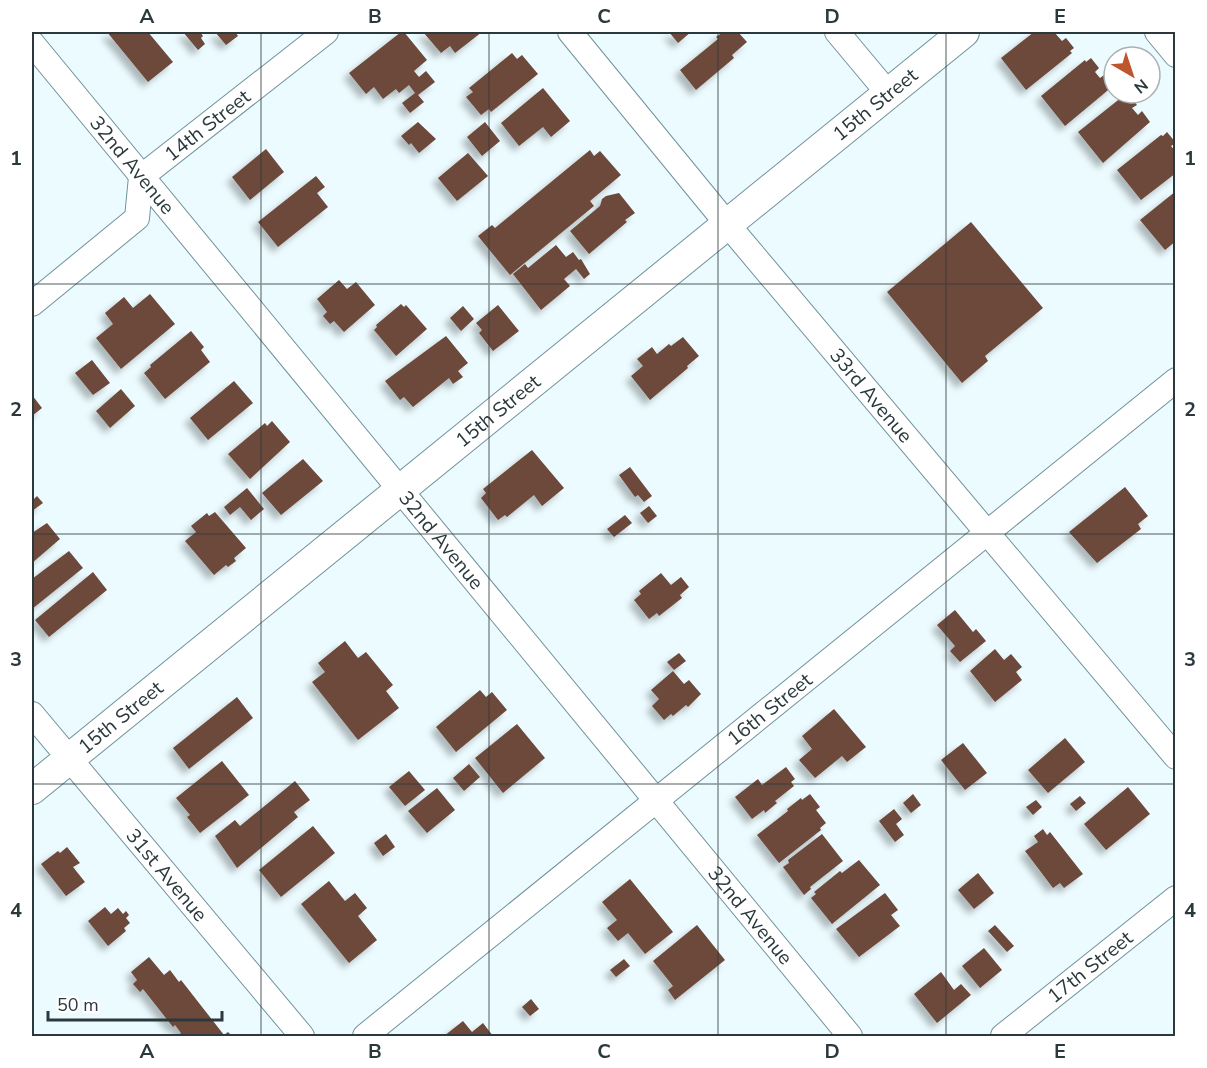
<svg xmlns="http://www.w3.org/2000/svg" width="1207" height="1068" font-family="'Nunito Sans',sans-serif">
<defs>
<filter id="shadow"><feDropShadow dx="-5.5" dy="5.5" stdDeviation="3" flood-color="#0004"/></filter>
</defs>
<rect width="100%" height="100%" fill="#ecfbff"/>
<g fill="#6d483a" filter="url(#shadow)">
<path d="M 107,32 L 148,32 L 173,62 L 148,82 Z"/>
<path d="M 183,32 L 200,32 L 203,36 L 201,38 L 205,44 L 198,50 Z"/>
<path d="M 215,32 L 238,32 L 236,33 L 238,36 L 226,45 Z"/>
<path d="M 401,32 L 404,32 L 427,60 L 414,71 L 419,77 L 426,71 L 435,82 L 418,95 L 424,102 L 410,113 L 402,103 L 415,93 L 409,85 L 399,93 L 396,89 L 383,99 L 374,87 L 366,94 L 349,73 Z"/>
<path d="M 423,32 L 482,32 L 455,53 L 450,46 L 441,53 Z"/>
<path d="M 669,32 L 691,32 L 678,43 Z"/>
<path d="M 723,32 L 738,32 L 747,42 L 732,55 L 734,58 L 696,90 L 680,70 L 718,39 L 716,37 Z"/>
<path d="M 1034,32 L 1054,32 L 1062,41 L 1066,38 L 1074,48 L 1070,51 L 1072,53 L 1026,90 L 1001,58 Z"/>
<path d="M 512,53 L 517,59 L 522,55 L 538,74 L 491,112 L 489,109 L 481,115 L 466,97 L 473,92 L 469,88 Z"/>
<path d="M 1091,58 L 1099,68 L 1095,72 L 1100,78 L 1104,75 L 1113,86 L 1065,126 L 1041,96 L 1085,60 L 1086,62 Z"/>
<path d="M 543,88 L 570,121 L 551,137 L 543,127 L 519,146 L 501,123 Z"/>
<path d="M 1128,94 L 1137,105 L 1132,108 L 1138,115 L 1142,111 L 1150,122 L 1103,163 L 1078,132 L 1122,97 L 1124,98 Z"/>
<path d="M 418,122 L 436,139 L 419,153 L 411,143 L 409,145 L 401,136 Z"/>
<path d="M 485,122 L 500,141 L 482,156 L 467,137 Z"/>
<path d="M 1167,132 L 1176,143 L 1171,146 L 1176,152 L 1176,173 L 1141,200 L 1117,170 L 1161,135 L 1163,136 Z"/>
<path d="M 266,149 L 284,172 L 250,200 L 232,177 Z"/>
<path d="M 590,150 L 594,156 L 600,151 L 621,175 L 590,201 L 594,206 L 510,275 L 478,236 L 492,225 L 495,228 Z"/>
<path d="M 468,153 L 488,176 L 457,201 L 438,178 Z"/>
<path d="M 316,176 L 325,187 L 317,193 L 328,207 L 278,247 L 258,222 Z"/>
<path d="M 1176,191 L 1176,241 L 1165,250 L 1140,220 Z"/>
<path d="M 619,193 L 635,213 L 625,220 L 627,222 L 589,254 L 570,231 L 600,206 L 602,199 L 606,196 Z"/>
<path d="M 971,222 L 1043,308 L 985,356 L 988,361 L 962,383 L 887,292 Z"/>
<path d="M 556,245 L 566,257 L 573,252 L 579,260 L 581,259 L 590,274 L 584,279 L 576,269 L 564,279 L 570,286 L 541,310 L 513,274 L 525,264 L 528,268 Z"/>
<path d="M 339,280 L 347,289 L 356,282 L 375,305 L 344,332 L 334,321 L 330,324 L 323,316 L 327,312 L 317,299 Z"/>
<path d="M 150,294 L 175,324 L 121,369 L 96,338 L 113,324 L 105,313 L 124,297 L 133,308 Z"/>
<path d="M 401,304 L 404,307 L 406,305 L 427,329 L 396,356 L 374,330 L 377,327 L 376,325 Z"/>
<path d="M 498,305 L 519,331 L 493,351 L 479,333 L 482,330 L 476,323 Z"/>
<path d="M 463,306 L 474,319 L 461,331 L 450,318 Z"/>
<path d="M 191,331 L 204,347 L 201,350 L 210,362 L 165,399 L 144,373 L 151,367 L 150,365 Z"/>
<path d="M 446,336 L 468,363 L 458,371 L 463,377 L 453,384 L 449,378 L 413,407 L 404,397 L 400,400 L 385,381 Z"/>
<path d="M 683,337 L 699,356 L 687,366 L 688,368 L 650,400 L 631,376 L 643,366 L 637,359 L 652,347 L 657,354 L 669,344 L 671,346 Z"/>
<path d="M 92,360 L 110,383 L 93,395 L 75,373 Z"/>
<path d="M 234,381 L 253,403 L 208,440 L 190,418 Z"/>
<path d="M 121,389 L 135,406 L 110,428 L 96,411 Z"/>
<path d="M 32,395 L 42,408 L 32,416 Z"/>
<path d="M 272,421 L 290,442 L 250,479 L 228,454 L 265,423 L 267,426 Z"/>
<path d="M 532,450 L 564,488 L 542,506 L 534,495 L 507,517 L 505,515 L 498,520 L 481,498 L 486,493 L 483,489 Z"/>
<path d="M 303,459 L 323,481 L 281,515 L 262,493 Z"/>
<path d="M 630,467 L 652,496 L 644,502 L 638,495 L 635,497 L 619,475 Z"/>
<path d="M 1125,487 L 1148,516 L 1138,524 L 1141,529 L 1097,563 L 1069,532 Z"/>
<path d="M 247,488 L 264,509 L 251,520 L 240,507 L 230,515 L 224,507 Z"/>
<path d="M 37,496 L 43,503 L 32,511 L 32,501 Z"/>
<path d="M 649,506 L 657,516 L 648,523 L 640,513 Z"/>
<path d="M 215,512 L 246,548 L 234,558 L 236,561 L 228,567 L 226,565 L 214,575 L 185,541 L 196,532 L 191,526 L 207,513 L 209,516 Z"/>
<path d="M 625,515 L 632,523 L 614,537 L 607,529 Z"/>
<path d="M 47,523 L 60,539 L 32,563 L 32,533 Z"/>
<path d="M 69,551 L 83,568 L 32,609 L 32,579 Z"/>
<path d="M 93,572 L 107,590 L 49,637 L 35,620 Z"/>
<path d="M 661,573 L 671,585 L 681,577 L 689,587 L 680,595 L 682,598 L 659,616 L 657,613 L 649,619 L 634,600 L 641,594 L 639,591 Z"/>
<path d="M 955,610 L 973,632 L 976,629 L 986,641 L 960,662 L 950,651 L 955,646 L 937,625 Z"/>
<path d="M 345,641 L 358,658 L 366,652 L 393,685 L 386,691 L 399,708 L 358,740 L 312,682 L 325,672 L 318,663 Z"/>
<path d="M 995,649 L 1004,660 L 1011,654 L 1022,667 L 1016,672 L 1022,680 L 995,702 L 970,671 Z"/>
<path d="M 679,653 L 686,661 L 674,670 L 667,662 Z"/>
<path d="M 673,671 L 684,684 L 689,680 L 701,694 L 688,707 L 686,705 L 673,716 L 671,714 L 664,720 L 652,706 L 659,699 L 651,690 Z"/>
<path d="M 480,690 L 486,697 L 492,692 L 507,710 L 456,752 L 436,727 Z"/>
<path d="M 237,697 L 253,718 L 189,769 L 173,748 Z"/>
<path d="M 834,709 L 866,747 L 847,762 L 842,756 L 815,778 L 799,760 L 812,749 L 802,736 Z"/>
<path d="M 517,724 L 545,758 L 503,793 L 475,758 Z"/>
<path d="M 1065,738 L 1085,762 L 1048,793 L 1028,770 Z"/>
<path d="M 963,743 L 987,773 L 965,790 L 941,760 Z"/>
<path d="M 222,761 L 249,795 L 200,833 L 187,817 L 190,815 L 176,798 Z"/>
<path d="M 469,764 L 480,777 L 464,791 L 453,778 Z"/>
<path d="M 786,767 L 795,779 L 791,782 L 794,786 L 775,801 L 777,803 L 765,813 L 764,810 L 752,819 L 735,797 L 758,779 L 762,785 Z"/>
<path d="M 409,771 L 425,790 L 405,806 L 389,787 Z"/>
<path d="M 295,781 L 310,800 L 294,812 L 298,817 L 237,868 L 215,836 L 235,820 L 240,826 Z"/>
<path d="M 1128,787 L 1150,814 L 1106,850 L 1084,824 Z"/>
<path d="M 437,788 L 455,810 L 427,833 L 408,811 Z"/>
<path d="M 810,794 L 820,807 L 816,810 L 826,823 L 820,828 L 821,830 L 779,863 L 757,835 L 788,811 L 787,809 L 801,798 L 802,800 Z"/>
<path d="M 913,794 L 921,805 L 911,813 L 903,803 Z"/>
<path d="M 1080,796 L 1086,803 L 1076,811 L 1070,804 Z"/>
<path d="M 1036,800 L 1042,807 L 1033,815 L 1026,807 Z"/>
<path d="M 894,809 L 902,819 L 896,824 L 904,835 L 895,842 L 879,821 Z"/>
<path d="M 313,826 L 335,853 L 281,897 L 259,870 Z"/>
<path d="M 1043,829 L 1047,835 L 1050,832 L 1083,874 L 1064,888 L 1060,883 L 1053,888 L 1025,851 L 1038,842 L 1034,836 Z"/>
<path d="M 386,834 L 395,847 L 383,856 L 374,843 Z"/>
<path d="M 822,834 L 843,861 L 810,887 L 811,889 L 804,895 L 783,867 L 789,863 L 788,860 Z"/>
<path d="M 67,847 L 80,863 L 73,867 L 85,882 L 66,896 L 41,864 L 58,851 L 60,853 Z"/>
<path d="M 859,860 L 880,885 L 832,924 L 811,898 L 816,894 L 814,892 L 840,871 L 842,873 Z"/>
<path d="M 978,873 L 994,893 L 974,909 L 958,890 Z"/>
<path d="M 630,879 L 673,932 L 645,954 L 628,933 L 618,941 L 607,928 L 617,920 L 602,902 Z"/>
<path d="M 329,881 L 345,901 L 355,893 L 367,908 L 358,916 L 377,940 L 349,963 L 301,904 Z"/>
<path d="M 885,893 L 898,910 L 891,915 L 900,926 L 859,957 L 836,929 Z"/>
<path d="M 105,907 L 111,914 L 118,908 L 123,914 L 126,911 L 129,915 L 126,918 L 130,923 L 124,928 L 126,931 L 108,946 L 88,921 Z"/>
<path d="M 697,925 L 725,960 L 675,1000 L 668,990 L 673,986 L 653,961 Z"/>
<path d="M 995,925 L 1014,946 L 1007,952 L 988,931 Z"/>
<path d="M 984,948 L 1002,970 L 980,988 L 962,966 Z"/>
<path d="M 149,957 L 164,975 L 170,970 L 179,982 L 181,980 L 224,1035 L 228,1032 L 232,1036 L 177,1036 L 181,1033 L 175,1025 L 173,1027 L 143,989 L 140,992 L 133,984 L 137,980 L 131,972 Z"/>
<path d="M 624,959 L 630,966 L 616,977 L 610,970 Z"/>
<path d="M 941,972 L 954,990 L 961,984 L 971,995 L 937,1023 L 914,994 Z"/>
<path d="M 531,999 L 539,1009 L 530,1016 L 522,1007 Z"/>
<path d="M 463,1021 L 472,1032 L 483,1023 L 493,1036 L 444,1036 Z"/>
</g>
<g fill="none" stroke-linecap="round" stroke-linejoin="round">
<g stroke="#70929b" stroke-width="26">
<g id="minor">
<path id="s1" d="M 570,32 L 728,225 L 1176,757"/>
<path d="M 837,32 L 888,93"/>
<path d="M 1157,32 L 1176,55"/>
<path id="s2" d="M 32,43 L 850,1036"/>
<path id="s3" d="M 32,304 L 137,218 L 141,177 L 326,32"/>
<path id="s4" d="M 32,714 L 302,1036"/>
<path id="s5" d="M 365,1036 L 1176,380"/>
<path id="s6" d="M 1003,1036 L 1176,898"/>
</g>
</g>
<g stroke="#70929b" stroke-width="32">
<g id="major">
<path id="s7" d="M 32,789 L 964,32"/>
</g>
</g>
<use href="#minor" stroke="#fff" stroke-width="24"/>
<use href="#major" stroke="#fff" stroke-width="30"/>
</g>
<path fill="none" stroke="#2b393d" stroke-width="1.5" stroke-opacity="0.55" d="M 261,32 L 261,1036M 489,32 L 489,1036M 718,32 L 718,1036M 946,32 L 946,1036M 32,284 L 1176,284M 32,534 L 1176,534M 32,784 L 1176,784"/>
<g text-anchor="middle" stroke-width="6" stroke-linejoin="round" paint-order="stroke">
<g font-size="20" fill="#2b393d" stroke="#fff">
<text dy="7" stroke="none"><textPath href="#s7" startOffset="1086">15th Street</textPath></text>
<text dy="7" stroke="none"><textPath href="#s3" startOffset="261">14th Street</textPath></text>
<text dy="7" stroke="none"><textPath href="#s2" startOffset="158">32nd Avenue</textPath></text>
<text dy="7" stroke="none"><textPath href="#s1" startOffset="472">33rd Avenue</textPath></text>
<text dy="7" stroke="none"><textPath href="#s7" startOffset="600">15th Street</textPath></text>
<text dy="7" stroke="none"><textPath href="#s2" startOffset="644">32nd Avenue</textPath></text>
<text dy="7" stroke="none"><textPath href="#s5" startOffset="520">16th Street</textPath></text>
<text dy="7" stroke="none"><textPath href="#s7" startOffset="114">15th Street</textPath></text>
<text dy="7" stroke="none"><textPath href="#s4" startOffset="210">31st Avenue</textPath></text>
<text dy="7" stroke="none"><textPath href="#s2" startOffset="1130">32nd Avenue</textPath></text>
<text dy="7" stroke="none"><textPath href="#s6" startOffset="111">17th Street</textPath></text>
</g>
</g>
<rect width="1207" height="1068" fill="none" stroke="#ffffff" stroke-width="66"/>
<g transform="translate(1132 75) rotate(141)"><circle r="28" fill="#ffffff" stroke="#aab0b1" stroke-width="1.5"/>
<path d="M0-4.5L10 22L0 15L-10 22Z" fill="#bd562d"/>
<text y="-9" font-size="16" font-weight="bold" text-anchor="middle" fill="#2b393d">N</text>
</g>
<path d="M48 1011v9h174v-9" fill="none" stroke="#2b393d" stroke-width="3"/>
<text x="57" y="1011" font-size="18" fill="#2b393d" stroke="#ffffff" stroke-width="4.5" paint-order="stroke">50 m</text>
<rect x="33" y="33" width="1141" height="1002" fill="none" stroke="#2b393d" stroke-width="2"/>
<g font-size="20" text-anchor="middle" font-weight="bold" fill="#2b393d">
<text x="147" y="23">A</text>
<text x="375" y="23">B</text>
<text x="604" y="23">C</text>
<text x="832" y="23">D</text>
<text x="1060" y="23">E</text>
<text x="16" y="165">1</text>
<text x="1190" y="165">1</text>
<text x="16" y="416">2</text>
<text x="1190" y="416">2</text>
<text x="16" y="666">3</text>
<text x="1190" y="666">3</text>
<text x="16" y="917">4</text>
<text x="1190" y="917">4</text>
<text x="147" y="1058">A</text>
<text x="375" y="1058">B</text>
<text x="604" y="1058">C</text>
<text x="832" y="1058">D</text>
<text x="1060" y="1058">E</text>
</g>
</svg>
